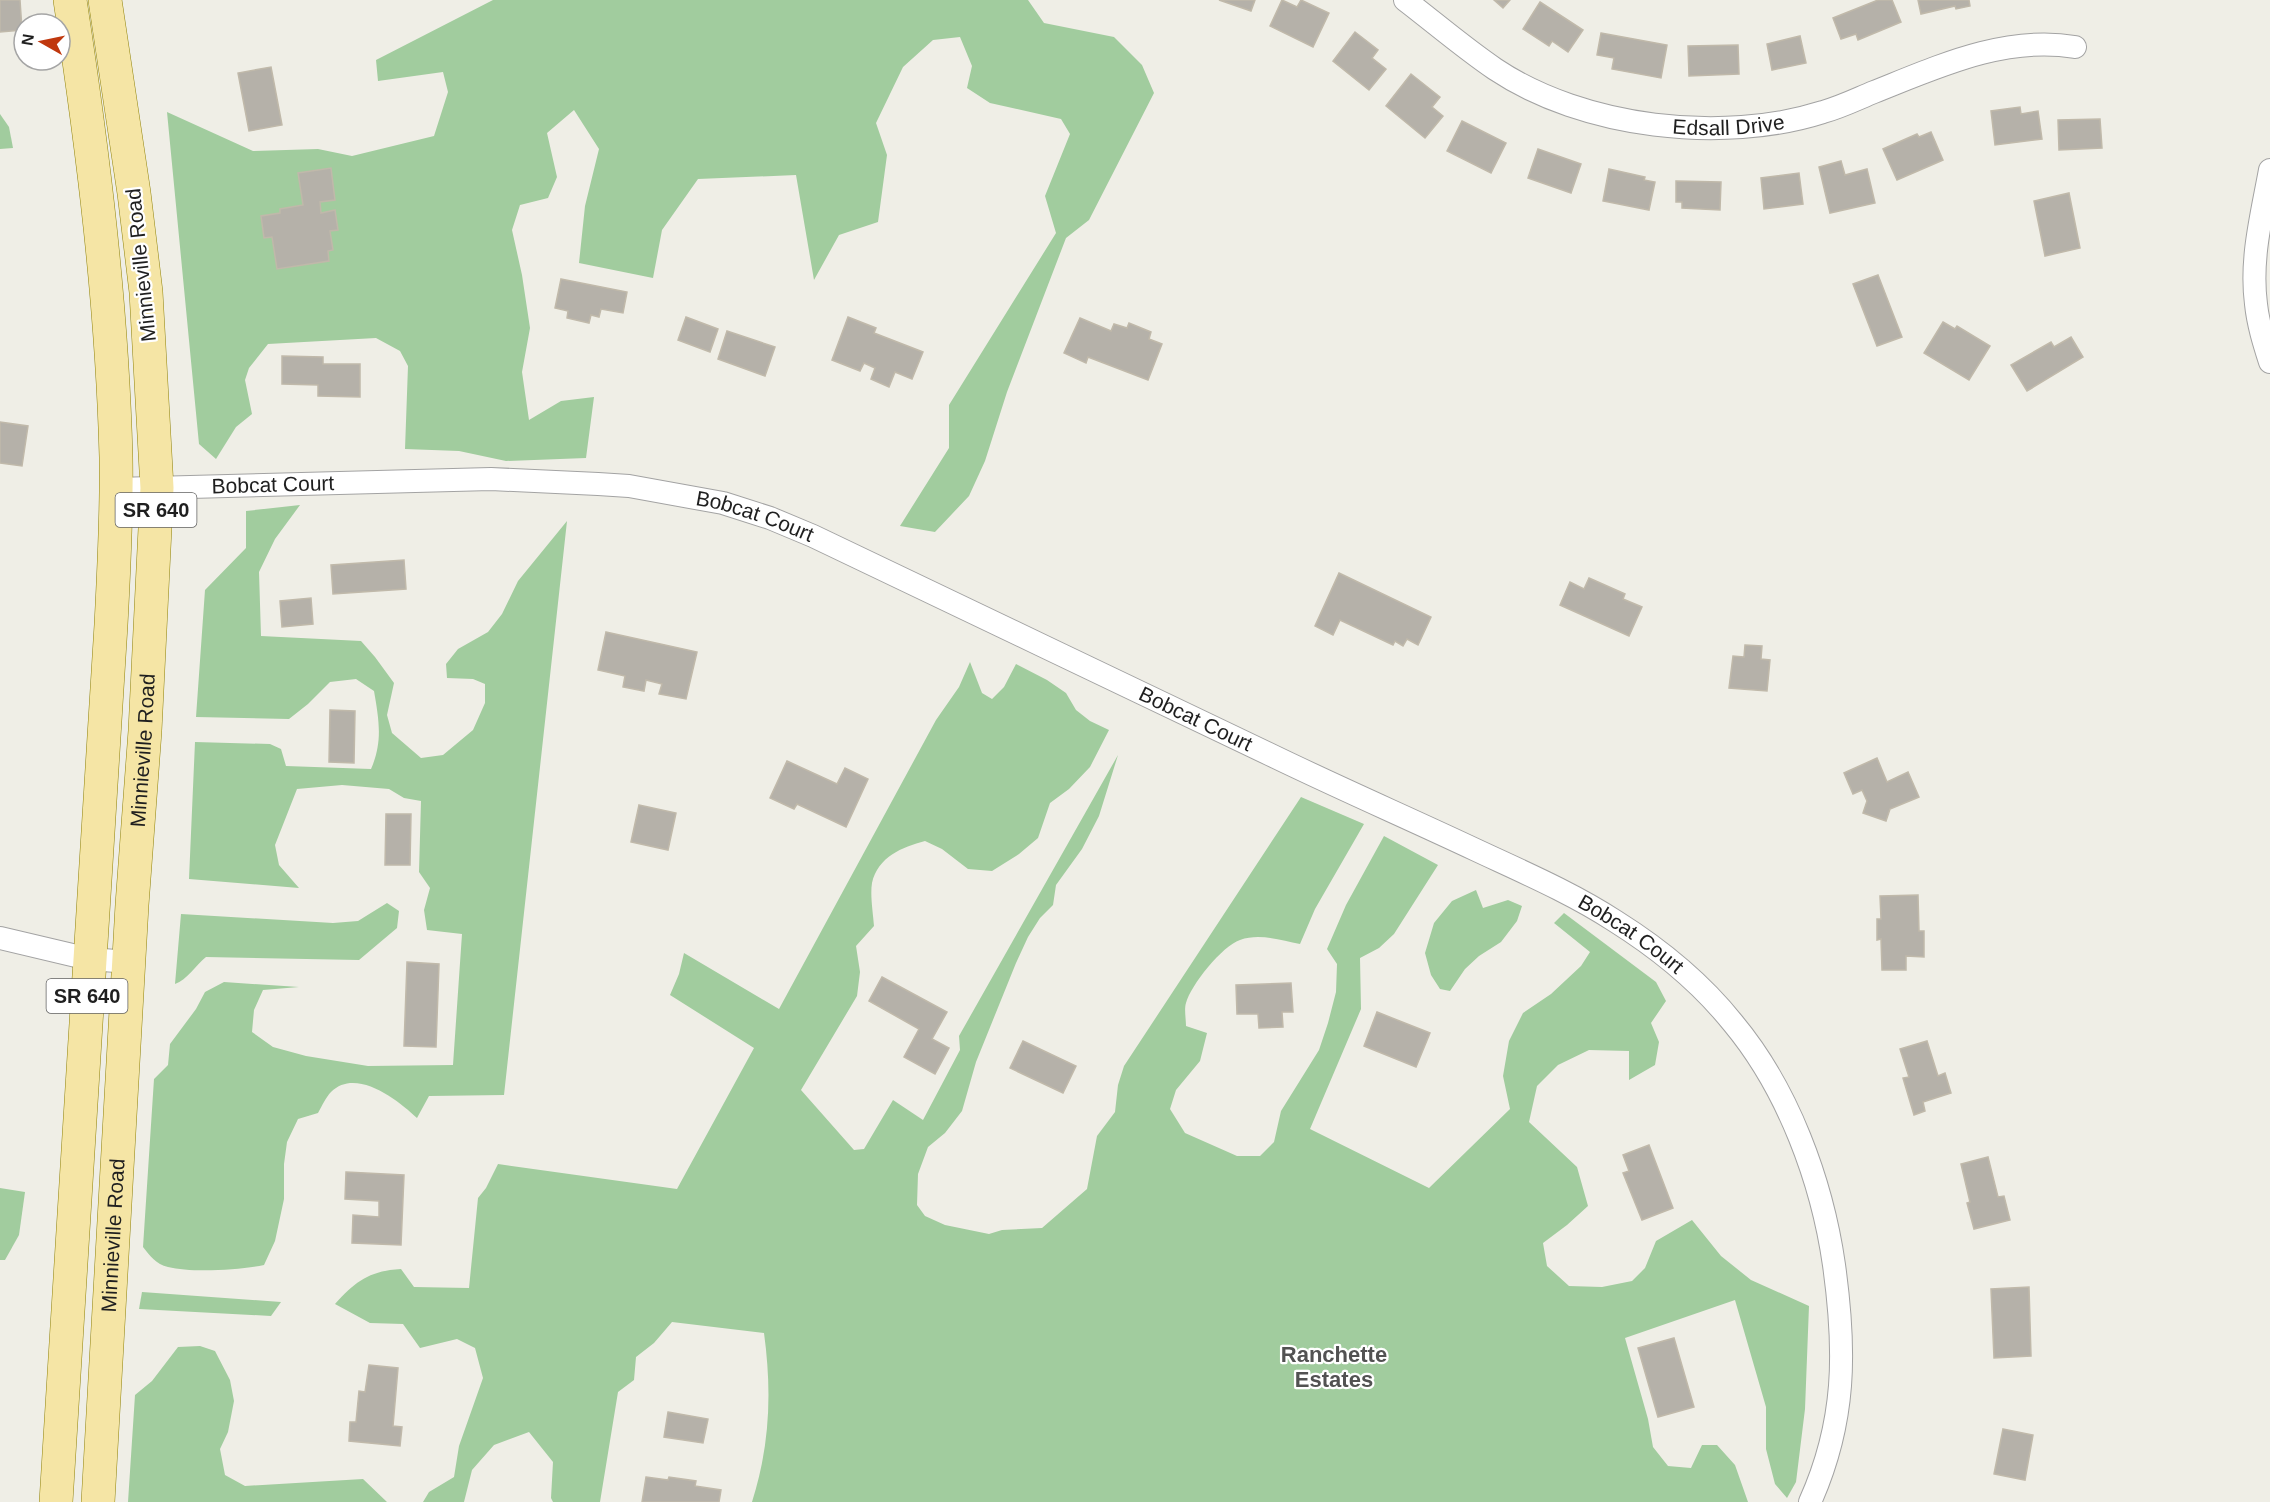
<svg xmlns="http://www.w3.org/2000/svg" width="2270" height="1502" font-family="Arial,sans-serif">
<rect width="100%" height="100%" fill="#efeee6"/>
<g fill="#a1cc9e">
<path d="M 493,0 L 1028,0 L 1044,23 L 1114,37 L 1142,65 L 1154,93 L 1089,220 L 1066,238 L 1007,392 L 985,461 L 969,496 L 935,532 L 900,526 L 949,448 L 949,405 L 1056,233 L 1045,196 L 1070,134 L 1061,119 L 990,103 L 967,88 L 972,66 L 960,37 L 933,40 L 903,67 L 876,123 L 887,155 L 878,222 L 839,235 L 814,280 L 796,175 L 698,179 L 662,230 L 653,278 L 579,263 L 585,206 L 599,149 L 574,110 L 547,133 L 557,177 L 548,198 L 520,205 L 512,230 L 522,275 L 530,328 L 522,372 L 529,420 L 561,401 L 594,397 L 586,458 L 506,461 L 459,451 L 405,449 L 408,366 L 400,351 L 376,338 L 268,344 L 249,368 L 245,380 L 252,414 L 236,427 L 216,459 L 199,444 L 167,112 L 253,151 L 318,149 L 352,156 L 434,136 L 448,92 L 443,72 L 378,81 L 376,60 Z"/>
<path d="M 0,114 L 9,127 L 13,148 L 0,149 Z"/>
<path d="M 300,505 L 275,539 L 259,572 L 261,636 L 361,641 L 375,657 L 394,683 L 387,715 L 392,733 L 421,758 L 443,755 L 473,730 L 485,703 L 485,684 L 473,679 L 447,678 L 446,664 L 458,649 L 488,632 L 502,614 L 518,581 L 567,521 L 504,1095 L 429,1096 L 417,1118 C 398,1100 356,1067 331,1092 C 326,1097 322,1106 318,1113 L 298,1119 L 287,1142 L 284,1164 L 284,1199 L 275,1241 L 264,1265 C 240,1270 192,1273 168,1267 C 156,1264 150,1256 143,1247 L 154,1079 L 168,1065 L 170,1044 L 196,1009 L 205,992 L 224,982 L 299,987 L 263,990 L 254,1010 L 252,1032 L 273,1047 L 306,1056 L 368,1066 L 453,1065 L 462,934 L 427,930 L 424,910 L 430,888 L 419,872 L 421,801 L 404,798 L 389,789 L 342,785 L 297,789 L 275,845 L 279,865 L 299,888 L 189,879 L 195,742 L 270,744 L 281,749 L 286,766 L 371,769 C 383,742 379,720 374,691 L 356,679 L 330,682 L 308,704 L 289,719 L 196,717 L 205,590 L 246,548 L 246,511 Z"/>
<path d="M 970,662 L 982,693 L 992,699 L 1004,687 L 1016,664 L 1047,680 L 1066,693 L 1076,710 L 1090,721 L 1109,730 L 1090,767 L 1069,789 L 1050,803 L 1038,838 L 1019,854 L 992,871 L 968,869 L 942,849 L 925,841 C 902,847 878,857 872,883 C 870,895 873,913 874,926 L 856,946 L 860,972 L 857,996 L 801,1090 L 854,1150 L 864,1149 L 893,1100 L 923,1120 L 960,1050 L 959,1036 L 1118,755 L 1099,816 L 1082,849 L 1056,885 L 1053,905 L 1040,918 L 1028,937 L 1016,963 L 976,1062 L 962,1111 L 945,1133 L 928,1147 L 918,1174 L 917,1205 L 925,1216 L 945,1225 L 989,1234 L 1002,1230 L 1042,1228 L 1087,1189 L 1097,1136 L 1115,1112 L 1118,1085 L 1124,1066 L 1301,797 L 1364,824 L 1315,909 L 1300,944 C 1280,940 1259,933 1240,940 C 1222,946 1191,985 1186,1003 C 1184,1009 1186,1019 1186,1026 L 1207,1033 L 1200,1061 L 1176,1090 L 1170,1109 L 1185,1133 L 1237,1156 L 1260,1156 L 1274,1142 L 1281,1111 L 1319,1050 L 1328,1023 L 1336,992 L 1337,964 L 1327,949 L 1346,905 L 1384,836 L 1438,865 L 1394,934 L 1379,948 L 1360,958 L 1361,1009 L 1310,1129 L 1429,1188 L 1510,1109 L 1503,1076 L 1509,1041 L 1523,1013 L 1551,994 L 1581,966 L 1590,952 L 1554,923 L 1564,913 L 1656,982 L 1666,1001 L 1651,1023 L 1659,1042 L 1655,1065 L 1629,1080 L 1629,1051 L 1589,1050 L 1558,1065 L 1537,1086 L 1529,1122 L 1577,1167 L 1588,1206 L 1567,1225 L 1543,1243 L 1547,1266 L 1569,1286 L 1602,1287 L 1632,1281 L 1645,1268 L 1656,1241 L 1692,1220 L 1721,1256 L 1751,1280 L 1809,1306 L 1805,1409 L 1796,1482 L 1787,1498 L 1775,1484 L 1766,1449 L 1766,1407 L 1735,1300 L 1625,1338 L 1648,1419 L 1653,1447 L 1668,1466 L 1691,1468 L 1702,1445 L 1717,1445 L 1735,1465 L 1748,1502 L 752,1502 C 770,1445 772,1392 764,1333 L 672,1322 L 654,1343 L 636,1357 L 634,1380 L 618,1392 L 600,1502 L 553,1502 L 551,1498 L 553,1462 L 529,1432 L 494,1445 L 472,1470 L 464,1502 L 423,1502 L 429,1492 L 454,1477 L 459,1446 L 483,1378 L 475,1348 L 457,1339 L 420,1348 L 403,1324 L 370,1323 L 335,1304 C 356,1281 369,1271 401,1269 L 414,1287 L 469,1288 L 478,1198 L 486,1188 L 498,1164 L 677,1189 L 754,1048 L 670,995 L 679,974 L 684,953 L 779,1009 L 936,720 L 959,687 Z"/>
<path d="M 1476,890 L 1483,908 L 1508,900 L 1522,906 L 1517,921 L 1501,942 L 1479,956 L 1465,969 L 1450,991 L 1440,989 L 1431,975 L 1425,953 L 1434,923 L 1452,901 Z"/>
<path d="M 387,903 L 399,911 L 397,928 L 359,960 L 206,957 C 196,965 187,980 175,984 L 181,914 L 333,923 L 358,921 Z"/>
<path d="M 0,1188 L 25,1192 L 19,1235 L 5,1260 L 0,1260 Z"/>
<path d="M 142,1292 L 281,1302 L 271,1316 L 139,1309 Z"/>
<path d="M 200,1346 L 215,1351 L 230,1380 L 234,1401 L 228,1432 L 220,1449 L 225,1475 L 245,1486 L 363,1479 L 387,1502 L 128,1502 L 135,1395 L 152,1381 L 178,1347 Z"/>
</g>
<g fill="#b5b1a9" stroke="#c0b9aa" stroke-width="1.5">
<path d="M 0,0 L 20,0 L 22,30 L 0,32 Z"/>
<path d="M 1219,0 L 1255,0 L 1251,11 Z"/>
<path d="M 1282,0 L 1297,7 L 1301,0 L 1329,13 L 1313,47 L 1270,26 Z"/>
<path d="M 1494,0 L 1510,0 L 1503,8 Z"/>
<path d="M 1878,0 L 1892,0 L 1901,22 L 1858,40 L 1856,34 L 1841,39 L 1833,18 Z"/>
<path d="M 1918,0 L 1969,0 L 1970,6 L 1956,9 L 1955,6 L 1921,14 Z"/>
<path d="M 1540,2 L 1583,30 L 1568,52 L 1552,41 L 1549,46 L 1523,29 Z"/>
<path d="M 1355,32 L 1378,50 L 1372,58 L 1386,69 L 1369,90 L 1333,61 Z"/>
<path d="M 1601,33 L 1667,45 L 1661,78 L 1612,69 L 1614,58 L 1597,55 Z"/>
<path d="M 1800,36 L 1806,63 L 1772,70 L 1767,44 Z"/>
<path d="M 1738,45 L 1739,74 L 1689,76 L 1688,46 Z"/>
<path d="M 271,67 L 282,125 L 249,131 L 238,73 Z"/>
<path d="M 1411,74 L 1440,97 L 1432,107 L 1443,116 L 1425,138 L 1386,106 Z"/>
<path d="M 2020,107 L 2021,114 L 2038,111 L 2042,139 L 1995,145 L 1991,111 Z"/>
<path d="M 2100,119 L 2102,148 L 2059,150 L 2058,120 Z"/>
<path d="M 1462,121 L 1506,143 L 1491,173 L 1447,151 Z"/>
<path d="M 1931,132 L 1943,160 L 1897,180 L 1883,149 L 1917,134 L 1919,137 Z"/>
<path d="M 1538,149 L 1581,164 L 1571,193 L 1528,178 Z"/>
<path d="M 1841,161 L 1845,175 L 1867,169 L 1875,203 L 1830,213 L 1819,167 Z"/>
<path d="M 331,168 L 335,200 L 320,202 L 321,213 L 335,210 L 338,230 L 330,231 L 333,250 L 328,251 L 329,261 L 277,269 L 272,237 L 264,238 L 261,216 L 280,213 L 280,209 L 303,205 L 298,173 Z"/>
<path d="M 1609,169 L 1645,177 L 1644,180 L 1655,182 L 1649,210 L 1603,201 Z"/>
<path d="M 1799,173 L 1803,204 L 1764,209 L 1761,178 Z"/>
<path d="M 1676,181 L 1721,182 L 1720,210 L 1682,208 L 1682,202 L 1676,202 Z"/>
<path d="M 2069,193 L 2080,248 L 2045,256 L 2034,201 Z"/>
<path d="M 1878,275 L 1902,337 L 1877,346 L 1853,284 Z"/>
<path d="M 561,279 L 627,292 L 623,313 L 601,309 L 599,317 L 591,315 L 589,323 L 567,318 L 568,311 L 555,308 Z"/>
<path d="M 686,317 L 718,329 L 710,352 L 678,340 Z"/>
<path d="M 848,317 L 876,328 L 874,333 L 923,352 L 912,379 L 895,372 L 889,387 L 871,379 L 875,368 L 864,363 L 860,371 L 832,360 Z"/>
<path d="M 1080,318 L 1111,331 L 1114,324 L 1127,328 L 1129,323 L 1151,332 L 1149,339 L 1162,344 L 1148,380 L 1088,357 L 1086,363 L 1064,353 Z"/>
<path d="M 1943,322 L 1955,329 L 1957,326 L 1990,346 L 1969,380 L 1924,353 Z"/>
<path d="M 727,331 L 775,347 L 765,376 L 718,359 Z"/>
<path d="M 2071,337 L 2083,357 L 2027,391 L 2011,365 L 2051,342 L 2054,347 Z"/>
<path d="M 282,356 L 323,357 L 323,364 L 360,364 L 360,397 L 318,396 L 318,385 L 282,384 Z"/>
<path d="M 0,422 L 28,426 L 22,466 L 0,463 Z"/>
<path d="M 404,560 L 406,589 L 333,594 L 331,565 Z"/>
<path d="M 1339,573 L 1431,617 L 1418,645 L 1407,639 L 1403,646 L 1395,641 L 1393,645 L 1340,620 L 1333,635 L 1315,626 Z"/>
<path d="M 1589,578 L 1625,594 L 1623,599 L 1642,607 L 1629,636 L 1560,605 L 1570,582 L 1584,589 Z"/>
<path d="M 311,598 L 313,624 L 282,627 L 280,601 Z"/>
<path d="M 606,632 L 697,652 L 686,699 L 659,694 L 662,684 L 646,680 L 644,691 L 623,687 L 625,676 L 598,670 Z"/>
<path d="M 1745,645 L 1762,646 L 1761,659 L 1770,660 L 1767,691 L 1729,688 L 1733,656 L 1744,657 Z"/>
<path d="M 330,710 L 355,711 L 354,763 L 329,762 Z"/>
<path d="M 1877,758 L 1887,782 L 1908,772 L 1919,797 L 1890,809 L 1886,821 L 1863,813 L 1867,801 L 1862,790 L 1853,794 L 1844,773 Z"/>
<path d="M 787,761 L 837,784 L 845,768 L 868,779 L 846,827 L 797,804 L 794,809 L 770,798 Z"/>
<path d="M 639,805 L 676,813 L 668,850 L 631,842 Z"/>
<path d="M 386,814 L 411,814 L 410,865 L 385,865 Z"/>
<path d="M 1918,895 L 1919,931 L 1924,931 L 1924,957 L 1906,956 L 1906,970 L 1882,970 L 1881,939 L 1877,940 L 1877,919 L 1881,919 L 1880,896 Z"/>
<path d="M 407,962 L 439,964 L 436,1047 L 404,1046 Z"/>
<path d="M 882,977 L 947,1012 L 932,1039 L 949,1048 L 935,1074 L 904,1057 L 919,1029 L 869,1001 Z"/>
<path d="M 1291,983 L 1293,1012 L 1282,1012 L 1283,1027 L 1259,1028 L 1258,1014 L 1237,1014 L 1236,985 Z"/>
<path d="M 1377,1012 L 1430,1033 L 1416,1067 L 1364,1046 Z"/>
<path d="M 1023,1041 L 1076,1066 L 1063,1093 L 1010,1068 Z"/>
<path d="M 1927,1041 L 1938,1076 L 1945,1073 L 1951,1093 L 1923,1102 L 1925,1111 L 1914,1115 L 1903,1078 L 1909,1077 L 1900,1049 Z"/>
<path d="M 1649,1145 L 1673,1208 L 1642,1220 L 1623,1173 L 1629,1171 L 1623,1155 Z"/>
<path d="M 1988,1157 L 1998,1197 L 2004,1196 L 2010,1220 L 1974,1229 L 1967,1203 L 1970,1202 L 1961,1164 Z"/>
<path d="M 346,1172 L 404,1175 L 401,1245 L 352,1243 L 353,1215 L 379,1217 L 379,1201 L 345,1199 Z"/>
<path d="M 2029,1287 L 2031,1356 L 1994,1358 L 1991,1289 Z"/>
<path d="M 1674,1338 L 1694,1407 L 1658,1417 L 1638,1348 Z"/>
<path d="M 369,1365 L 398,1368 L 393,1426 L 402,1427 L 400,1446 L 349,1441 L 350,1422 L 356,1422 L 359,1391 L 365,1392 Z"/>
<path d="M 668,1412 L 708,1419 L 703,1443 L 664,1437 Z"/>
<path d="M 2003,1429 L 2033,1435 L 2025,1480 L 1994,1474 Z"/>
<path d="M 646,1477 L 668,1480 L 669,1477 L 696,1481 L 695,1486 L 721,1490 L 719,1502 L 642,1502 Z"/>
</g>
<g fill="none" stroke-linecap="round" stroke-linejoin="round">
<g stroke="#a3a3a3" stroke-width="24">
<g id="minor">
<path id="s1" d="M 1405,0 C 1435,23 1464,48 1495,69 C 1583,128 1723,144 1823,112 C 1841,107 1857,99 1874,92 C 1937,67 2005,35 2075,47"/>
<path d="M 2270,170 C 2262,214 2250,259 2256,304 C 2258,324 2264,343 2270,362"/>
<path id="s2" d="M 115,489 L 491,479 L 598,484 L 629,486 L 723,503 L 770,518 L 813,536 C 966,609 1118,682 1271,755 C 1339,788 1408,818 1476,850 C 1523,872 1572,893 1615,921 C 1658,948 1701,983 1733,1023 C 1788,1089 1822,1181 1834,1265 C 1846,1351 1846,1422 1810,1502"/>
<path d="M 0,938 L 89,959 L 130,962"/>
</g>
</g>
<g stroke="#90830b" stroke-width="34">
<g id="primary">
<path d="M 56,1502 L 111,625 C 114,569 117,513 116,457 C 112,304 93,151 70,0"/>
<path id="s3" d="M 98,1502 L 132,905 L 145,731 L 157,488 L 146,292 L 134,193 L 105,0"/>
</g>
</g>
<use href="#minor" stroke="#fff" stroke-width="22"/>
<use href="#primary" stroke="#f5e5a5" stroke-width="33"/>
</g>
<g text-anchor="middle" stroke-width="4.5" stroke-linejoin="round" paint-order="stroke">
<g fill="#fff" stroke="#626262" stroke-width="1.5">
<rect x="115.5" y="493" width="81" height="34" rx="4.5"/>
<rect x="46.5" y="979" width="81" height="34" rx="4.5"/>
</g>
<g font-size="20" font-weight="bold" fill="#1f1f1f">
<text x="156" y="517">SR 640</text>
<text x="87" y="1003">SR 640</text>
</g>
<g font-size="21" fill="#1f1f1f" stroke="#fff">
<text dy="7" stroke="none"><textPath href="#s1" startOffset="358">Edsall Drive</textPath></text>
<text transform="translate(141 265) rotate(-96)" y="7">Minnieville Road</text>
<text dy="7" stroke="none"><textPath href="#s2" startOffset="158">Bobcat Court</textPath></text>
<text dy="7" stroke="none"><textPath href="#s2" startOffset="644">Bobcat Court</textPath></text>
<text dy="7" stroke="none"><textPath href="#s2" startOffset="1130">Bobcat Court</textPath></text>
<text dy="7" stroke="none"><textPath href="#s3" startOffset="753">Minnieville Road</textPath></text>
<text dy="7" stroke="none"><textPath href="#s2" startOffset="1616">Bobcat Court</textPath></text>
<text dy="7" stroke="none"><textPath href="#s3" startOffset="267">Minnieville Road</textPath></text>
</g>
<g font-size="22" font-weight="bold" fill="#525252" stroke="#fff">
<text x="1334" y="1362">Ranchette<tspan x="1334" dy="25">Estates</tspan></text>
</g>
</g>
<g transform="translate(42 42) rotate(279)"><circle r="28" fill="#ffffff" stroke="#a5a5a5" stroke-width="1.5"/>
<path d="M0-4.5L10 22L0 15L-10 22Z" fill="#c0380e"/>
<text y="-9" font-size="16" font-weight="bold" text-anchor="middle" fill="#1f1f1f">N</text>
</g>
</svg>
